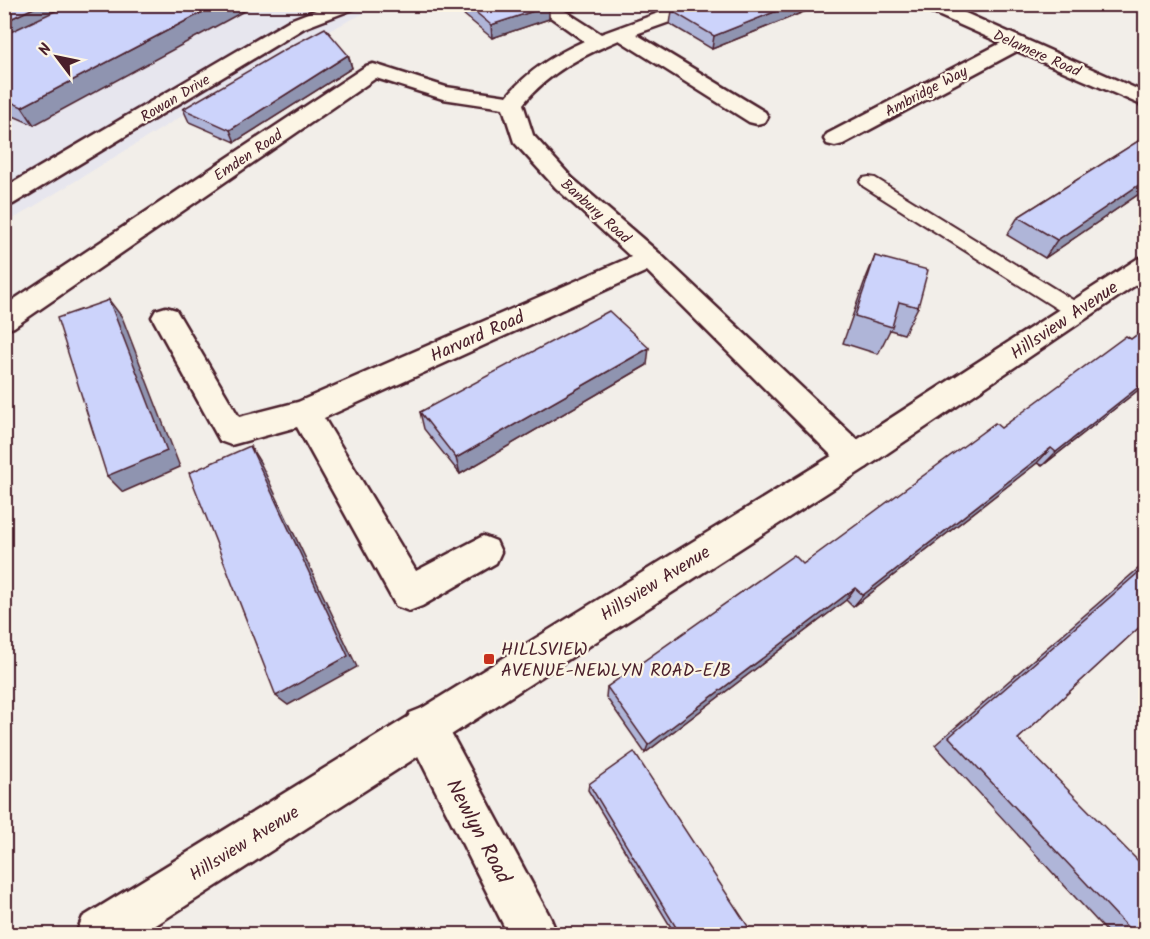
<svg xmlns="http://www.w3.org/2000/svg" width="1150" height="939" font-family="Kalam,sans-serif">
<rect width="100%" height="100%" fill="#f2eee9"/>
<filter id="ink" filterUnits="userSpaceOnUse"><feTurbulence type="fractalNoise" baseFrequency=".0167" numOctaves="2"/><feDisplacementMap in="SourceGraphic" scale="12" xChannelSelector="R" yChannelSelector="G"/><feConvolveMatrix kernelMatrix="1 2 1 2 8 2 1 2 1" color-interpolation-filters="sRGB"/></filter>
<g filter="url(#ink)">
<path fill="#e7e6ee" d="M 5,5 L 380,5 L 285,53 L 5,224 Z"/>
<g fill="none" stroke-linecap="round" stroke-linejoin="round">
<g stroke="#4a1f2b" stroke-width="4">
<path id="lane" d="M 869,177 L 875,178 L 1084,307 L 1087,312 L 1084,317 L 1077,319 L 1070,317 L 863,186 L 860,182 L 863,178 Z"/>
</g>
<g stroke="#4a1f2b" stroke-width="5">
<g id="street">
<path d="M 331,4 L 358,4 L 356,8 L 304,28 L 13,204 L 4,206 L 4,188 L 290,20 Z"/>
<path d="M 532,4 L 554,4 L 601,34 L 683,4 L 711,4 L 709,8 L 636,34 L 765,112 L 768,117 L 765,122 L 757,124 L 749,122 L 619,40 C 582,56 549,72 523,104 L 533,135 L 572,178 L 659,253 L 867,449 L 871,458 L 867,467 L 855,471 L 843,467 L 647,271 L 324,418 L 416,571 L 483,536 L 496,541 L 501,552 L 496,563 L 422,606 L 409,611 L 396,606 L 297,427 L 231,445 L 220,441 L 152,317 L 156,310 L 166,307 L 176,310 L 239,417 L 298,402 L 631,257 L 556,188 L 514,142 L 503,108 L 443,99 L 376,78 L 14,327 L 4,330 L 4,306 L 366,66 L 373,64 L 380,66 L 446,87 L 507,96 C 529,70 554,55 584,41 Z"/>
<path d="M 920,4 L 945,4 L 1146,93 L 1146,107 L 1017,51 L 843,144 L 835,146 L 827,144 L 824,139 L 827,134 L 1001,43 L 922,8 Z"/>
<path d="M 425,707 L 440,713 L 550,917 L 557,934 L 508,934 L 404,728 L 410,713 Z"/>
</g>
</g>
<g stroke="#4a1f2b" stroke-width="5">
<path id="secondary" d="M 1146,256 L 1146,278 L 867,467 L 142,934 L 76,934 L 83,917 L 843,449 L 1137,259 Z"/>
</g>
<use href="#lane" fill="#fcf5e5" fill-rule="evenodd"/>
<use href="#street" fill="#fcf5e5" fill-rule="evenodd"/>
<use href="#secondary" fill="#fcf5e5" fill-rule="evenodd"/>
</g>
<g fill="#afb5d8" stroke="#4a1f2b" stroke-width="1.5">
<path d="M 4,4 L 34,125 L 4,112 Z"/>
<path d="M 451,4 L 547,4 L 549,19 L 492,38 Z"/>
<path d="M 558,4 L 593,4 L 571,12 Z"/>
<path d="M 823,4 L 712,49 L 670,24 L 672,11 Z"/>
<path d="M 348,55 L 352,68 L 235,142 L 189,122 L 183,109 Z"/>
<path d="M 1146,136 L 1146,189 L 1045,258 L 1007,235 L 1018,217 Z"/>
<path d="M 875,256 L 918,307 L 904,334 L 890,330 L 878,354 L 843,343 L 864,283 Z"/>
<path d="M 1146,328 L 1146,384 L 1042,466 L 1037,463 L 853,607 L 846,600 L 645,753 L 606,697 L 607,687 L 803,564 L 1131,339 Z"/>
<path d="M 647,365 L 460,474 L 424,429 L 420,412 Z"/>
<path d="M 1146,562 L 1146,621 L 1018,739 L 1146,934 L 1109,934 L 935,745 Z"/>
<path d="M 589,784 L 753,934 L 675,934 L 588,790 Z"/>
</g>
<g fill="#8f94b0" stroke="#4a1f2b" stroke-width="1.5">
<path d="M 42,4 L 88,4 L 4,44 L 4,22 Z"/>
<path d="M 218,4 L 257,4 L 34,125 L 22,107 Z"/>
<path d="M 571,4 L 593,4 L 571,12 Z"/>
<path d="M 658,4 L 675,4 L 658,11 Z"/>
<path d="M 794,4 L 823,4 L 712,49 L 714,36 Z"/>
<path d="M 549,6 L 549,19 L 492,38 L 491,25 Z"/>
<path d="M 348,55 L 352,68 L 235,142 L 230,130 Z"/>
<path d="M 1146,180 L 1146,189 L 1045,258 L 1057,240 Z"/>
<path d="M 109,300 L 122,317 L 180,467 L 123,492 L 107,476 Z"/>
<path d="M 649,348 L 647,365 L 460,474 L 456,458 Z"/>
<path d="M 1146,381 L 1146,384 L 1042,466 L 1056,452 Z"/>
<path d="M 250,446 L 260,462 L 357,667 L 288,705 L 276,696 Z"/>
<path d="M 1051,448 L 1037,463 L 853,607 L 863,595 Z"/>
<path d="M 855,588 L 846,600 L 645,753 L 648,745 Z"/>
</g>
<g fill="#ccd3fb" stroke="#4a1f2b" stroke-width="1.5">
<path d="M 4,4 L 42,4 L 4,22 Z"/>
<path d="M 70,4 L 218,4 L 22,107 L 4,99 L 4,35 Z"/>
<path d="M 466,4 L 547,4 L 549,6 L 491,25 Z"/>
<path d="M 690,4 L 794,4 L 714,36 L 672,11 Z"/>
<path d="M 325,28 L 348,55 L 230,130 L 183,109 L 284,50 Z"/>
<path d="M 1146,136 L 1146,180 L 1057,240 L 1018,217 Z"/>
<path d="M 875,256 L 928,270 L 918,307 L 899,302 L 892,327 L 855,316 Z"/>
<path d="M 109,300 L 167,451 L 107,476 L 57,318 Z"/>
<path d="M 609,311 L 649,348 L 456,458 L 420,412 Z"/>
<path d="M 1146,328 L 1146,381 L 1056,452 L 1051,448 L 863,595 L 855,588 L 648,745 L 607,687 L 794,555 L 803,564 L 995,423 L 1001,428 L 1126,336 L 1131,339 Z"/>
<path d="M 250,446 L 348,656 L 276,696 L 189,473 Z"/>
<path d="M 1146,566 L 1146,621 L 1018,739 L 1146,869 L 1146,934 L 1134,934 L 949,737 Z"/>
<path d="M 634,752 L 753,934 L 680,934 L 589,784 Z"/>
</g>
</g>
<rect fill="#c8321e" stroke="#fcf5e5" stroke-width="2" x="483" y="653" width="12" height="12" rx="3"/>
<g text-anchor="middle" stroke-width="4.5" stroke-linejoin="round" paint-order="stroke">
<g font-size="15" fill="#4a1f2b" stroke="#fcf5e5">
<text transform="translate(1037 53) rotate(24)" y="5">Delamere Road</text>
<text transform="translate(926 91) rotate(-28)" y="5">Ambridge Way</text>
<text transform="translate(175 98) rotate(-31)" y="5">Rowan Drive</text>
<text transform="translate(248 155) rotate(-34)" y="5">Emden Road</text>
<text transform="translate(596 211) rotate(42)" y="5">Banbury Road</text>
</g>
<g font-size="18" fill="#4a1f2b" stroke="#fcf5e5">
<text transform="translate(1064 320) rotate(-34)" y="6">Hillsview Avenue</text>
<text transform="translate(477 336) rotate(-24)" y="6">Harvard Road</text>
<text transform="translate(655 583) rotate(-32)" y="6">Hillsview Avenue</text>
<text transform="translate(244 843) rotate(-32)" y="6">Hillsview Avenue</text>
</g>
<g font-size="18" fill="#4a1f2b" stroke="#fcf5e5" text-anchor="start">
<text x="501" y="655">HILLSVIEW<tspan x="501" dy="21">AVENUE-NEWLYN ROAD-E/B</tspan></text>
</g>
<g font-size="21" fill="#4a1f2b" stroke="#fcf5e5">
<text transform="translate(479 831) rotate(62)" y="7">Newlyn Road</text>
</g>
</g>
<rect width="1150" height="939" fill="none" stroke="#fcf5e5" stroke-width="24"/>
<rect x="12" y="12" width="1126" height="915" fill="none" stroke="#4a1f2b" stroke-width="2" filter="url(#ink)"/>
<g transform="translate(57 57) rotate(302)" stroke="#fcf5e5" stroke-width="4.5" paint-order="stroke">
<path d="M0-4.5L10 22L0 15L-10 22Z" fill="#4a1f2b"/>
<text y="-9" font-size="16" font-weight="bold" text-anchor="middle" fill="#4a1f2b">N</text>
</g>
</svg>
